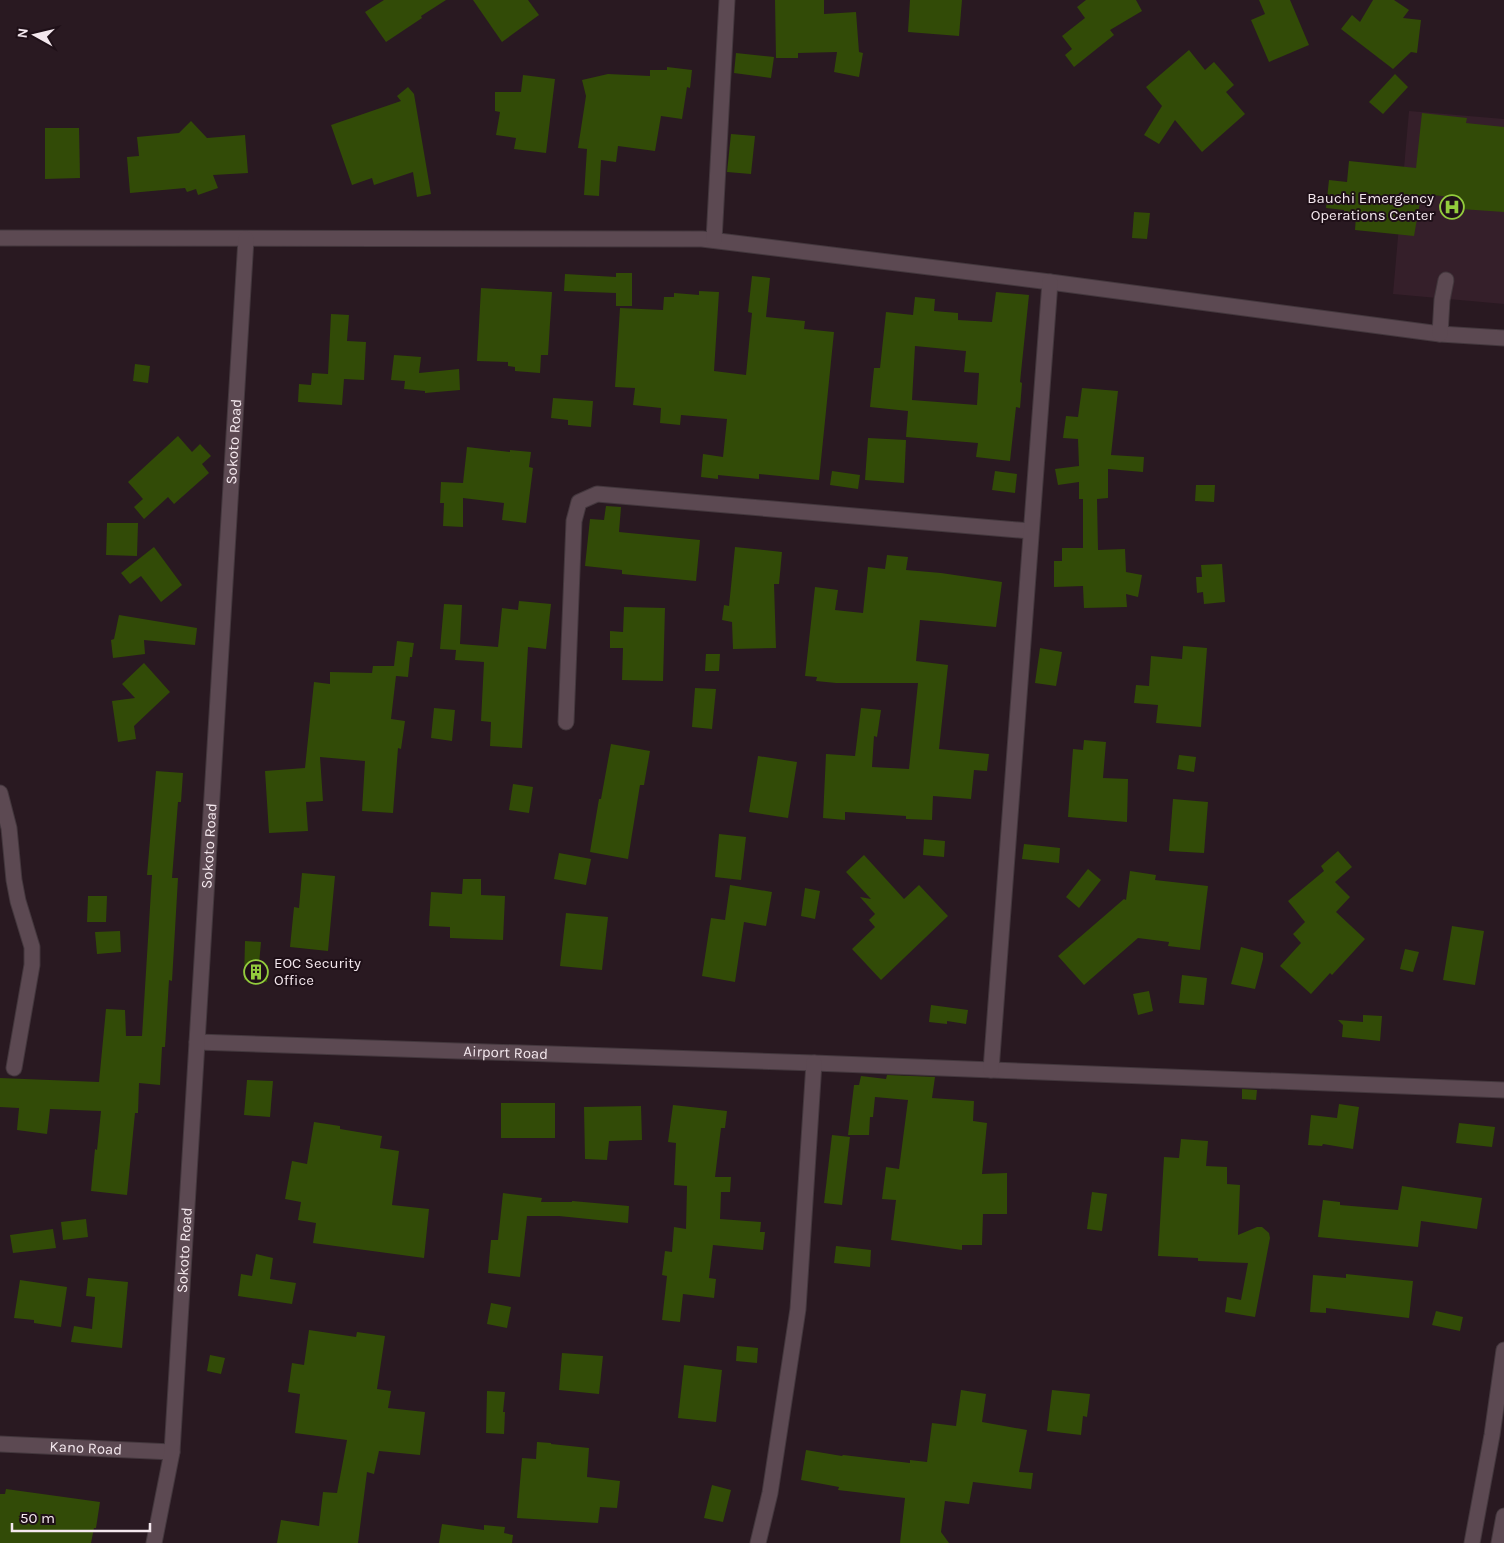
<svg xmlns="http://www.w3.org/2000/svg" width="1504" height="1543" font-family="Karla,sans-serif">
<rect width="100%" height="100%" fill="#291921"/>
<path fill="#351f2a" d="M 1409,111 L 1504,119 L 1504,304 L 1393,294 Z"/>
<g fill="#324b07" fill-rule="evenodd">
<path d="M 384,0 L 446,0 L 421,16 L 422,18 L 386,42 L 365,12 Z"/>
<path d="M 473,0 L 528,0 L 539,15 L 502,42 Z"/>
<path d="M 775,0 L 824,0 L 824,14 L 856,12 L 859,52 L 863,53 L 859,77 L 834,72 L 837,52 L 798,53 L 798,58 L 776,58 Z"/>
<path d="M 910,0 L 962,0 L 959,36 L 908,32 Z"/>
<path d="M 1086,0 L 1136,0 L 1142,11 L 1110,30 L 1114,35 L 1074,67 L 1065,55 L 1072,49 L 1062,36 L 1085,18 L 1077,7 Z"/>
<path d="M 1259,0 L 1290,0 L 1309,45 L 1269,62 L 1251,20 L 1265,14 Z"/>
<path d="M 1373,0 L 1394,0 L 1409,10 L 1403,18 L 1421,20 L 1417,53 L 1411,52 L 1393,69 L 1341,29 L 1352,15 L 1360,22 Z"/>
<path d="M 1189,50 L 1205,70 L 1214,62 L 1234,85 L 1226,92 L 1245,114 L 1202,152 L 1175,120 L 1159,144 L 1144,135 L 1162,106 L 1146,87 Z"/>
<path d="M 736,53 L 774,57 L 771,78 L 734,73 Z"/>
<path d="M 667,67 L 692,70 L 690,88 L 687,87 L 682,119 L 661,116 L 655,151 L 618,146 L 616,162 L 601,160 L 599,196 L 584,195 L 587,149 L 578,148 L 586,96 L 582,80 L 608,74 L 650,76 L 650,70 L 667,70 Z"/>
<path d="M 1395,74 L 1408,87 L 1383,114 L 1369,102 Z"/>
<path d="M 523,75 L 555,79 L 546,153 L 514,149 L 516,138 L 496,135 L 500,112 L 495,111 L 495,92 L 521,92 Z"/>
<path d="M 408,87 L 414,94 L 431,194 L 417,197 L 413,172 L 374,185 L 372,178 L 352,185 L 331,125 L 401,101 L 397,96 Z"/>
<path d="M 1422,113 L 1467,118 L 1466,123 L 1504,127 L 1504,212 L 1461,209 L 1462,198 L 1432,195 L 1432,197 L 1421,196 L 1414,236 L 1355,230 L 1356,216 L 1344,215 L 1344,210 L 1326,208 L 1329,180 L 1347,182 L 1349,161 L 1416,168 Z"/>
<path d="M 191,121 L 207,138 L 245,135 L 248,173 L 213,175 L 218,188 L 198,195 L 196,189 L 187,192 L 185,188 L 130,193 L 127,157 L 139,156 L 137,137 L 179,133 Z"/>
<path d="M 45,128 L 79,128 L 80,178 L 45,179 Z"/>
<path d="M 731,134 L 755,136 L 751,174 L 727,172 Z"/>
<path d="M 1134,212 L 1150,213 L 1147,239 L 1132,238 Z"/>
<path d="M 616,273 L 632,273 L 632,306 L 616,306 L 616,293 L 564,291 L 565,274 L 616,277 Z"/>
<path d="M 752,276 L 770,278 L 766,317 L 805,321 L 804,329 L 834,332 L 819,480 L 759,474 L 759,479 L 718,475 L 718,479 L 701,477 L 703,454 L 723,457 L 727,419 L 681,415 L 680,425 L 660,423 L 661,408 L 633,405 L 635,388 L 615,387 L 620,308 L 663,310 L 664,297 L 674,297 L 674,293 L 699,295 L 699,291 L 719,292 L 714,371 L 746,375 L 752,313 L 748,312 Z"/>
<path d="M 481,288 L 552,292 L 548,355 L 541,355 L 540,373 L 515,371 L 515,367 L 508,366 L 508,362 L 477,361 Z"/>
<path d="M 996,292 L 1029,295 L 1020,382 L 1022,383 L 1020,408 L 1016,407 L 1010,461 L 976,457 L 978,443 L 906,437 L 908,411 L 870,407 L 874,368 L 880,368 L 886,312 L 913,315 L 915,297 L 935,299 L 934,311 L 958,313 L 958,320 L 992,322 ZM 915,346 L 966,351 L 964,372 L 979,373 L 977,405 L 912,400 Z"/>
<path d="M 331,314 L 349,315 L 347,341 L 366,342 L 364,380 L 344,379 L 342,405 L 298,402 L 299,384 L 311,385 L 312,373 L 328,374 Z"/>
<path d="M 394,355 L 421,357 L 419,373 L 459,369 L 460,390 L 425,393 L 425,391 L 404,389 L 405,381 L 391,380 Z"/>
<path d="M 135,364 L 150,366 L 148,383 L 133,381 Z"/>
<path d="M 1082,388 L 1118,391 L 1111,455 L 1144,457 L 1143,472 L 1108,469 L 1108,498 L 1097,499 L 1098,550 L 1125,549 L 1126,572 L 1142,575 L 1138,597 L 1126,594 L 1127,607 L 1084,608 L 1083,586 L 1054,587 L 1054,561 L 1062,561 L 1062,548 L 1083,548 L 1083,499 L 1079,499 L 1079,482 L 1058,485 L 1055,469 L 1079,466 L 1078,439 L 1063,438 L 1066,416 L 1078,417 Z"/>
<path d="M 553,398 L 593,401 L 591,427 L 568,425 L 568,420 L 551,418 Z"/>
<path d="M 178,436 L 192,452 L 200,444 L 211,456 L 202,464 L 209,473 L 174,504 L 168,497 L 144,519 L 134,507 L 143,499 L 128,482 Z"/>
<path d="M 868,438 L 906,440 L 904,483 L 865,480 Z"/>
<path d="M 467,447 L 510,452 L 510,450 L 531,452 L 529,467 L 533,468 L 526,523 L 502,520 L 504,503 L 463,498 L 463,527 L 443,526 L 444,503 L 440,503 L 441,482 L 463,483 Z"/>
<path d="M 832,471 L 860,475 L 858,489 L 830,485 Z"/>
<path d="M 995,471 L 1017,474 L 1015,493 L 992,490 Z"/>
<path d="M 1196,485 L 1215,485 L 1214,502 L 1195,501 Z"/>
<path d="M 606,506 L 621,507 L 619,532 L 700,540 L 696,581 L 622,574 L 622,570 L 585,566 L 590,519 L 604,520 Z"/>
<path d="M 107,523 L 138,523 L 137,556 L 106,555 Z"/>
<path d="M 154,547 L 182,585 L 161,602 L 141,576 L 130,584 L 121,573 Z"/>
<path d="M 735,547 L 782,552 L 779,584 L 774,584 L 776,648 L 733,649 L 732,622 L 722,620 L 724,605 L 729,606 Z"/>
<path d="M 887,555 L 908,557 L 906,570 L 941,573 L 1002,582 L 996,627 L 920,620 L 916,661 L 948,665 L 939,749 L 989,754 L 987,771 L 974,770 L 971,799 L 933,796 L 932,820 L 906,819 L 906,816 L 845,812 L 845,820 L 823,818 L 826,754 L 855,756 L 861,708 L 881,710 L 877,737 L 874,736 L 872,767 L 909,769 L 918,683 L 836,683 L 816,681 L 817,677 L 805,676 L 815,587 L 838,590 L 835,610 L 863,613 L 868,567 L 885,569 Z"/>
<path d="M 1222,564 L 1225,602 L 1204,604 L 1203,592 L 1197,593 L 1196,577 L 1202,577 L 1201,565 Z"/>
<path d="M 519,601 L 551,604 L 546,649 L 528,647 L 522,748 L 490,746 L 491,722 L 481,721 L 484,662 L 455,660 L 456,650 L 440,649 L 444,604 L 462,605 L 460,644 L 498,647 L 502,608 L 518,610 Z"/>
<path d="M 624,607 L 665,608 L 663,681 L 622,680 L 623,648 L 610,648 L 610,631 L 623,632 Z"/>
<path d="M 119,615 L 197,628 L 195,645 L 144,640 L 145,654 L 113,658 L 111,640 L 114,639 Z"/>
<path d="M 397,641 L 414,643 L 412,657 L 410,657 L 408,677 L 396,676 L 391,719 L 405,721 L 401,749 L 398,748 L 393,813 L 362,811 L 365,761 L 320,757 L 323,801 L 306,802 L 308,831 L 269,833 L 265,771 L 305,768 L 314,682 L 330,684 L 330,672 L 372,673 L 373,666 L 394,666 Z"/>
<path d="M 1183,646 L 1207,648 L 1201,727 L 1156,723 L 1158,705 L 1134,703 L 1136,685 L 1149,686 L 1151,656 L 1182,659 Z"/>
<path d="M 1040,648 L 1062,652 L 1056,686 L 1035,683 Z"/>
<path d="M 706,654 L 720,654 L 719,671 L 705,671 Z"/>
<path d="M 144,663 L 170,692 L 134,726 L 136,739 L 118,742 L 112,701 L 135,698 L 122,684 Z"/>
<path d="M 695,688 L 716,689 L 712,729 L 692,727 Z"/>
<path d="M 434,708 L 455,710 L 452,741 L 431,738 Z"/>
<path d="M 1084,740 L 1106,742 L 1103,778 L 1128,779 L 1127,822 L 1068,817 L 1073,749 L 1083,750 Z"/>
<path d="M 611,744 L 650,751 L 644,785 L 640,785 L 628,859 L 590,852 L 599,799 L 601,799 Z"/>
<path d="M 1179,755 L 1196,757 L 1194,772 L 1177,769 Z"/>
<path d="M 758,756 L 797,762 L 788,818 L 749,812 Z"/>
<path d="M 156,771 L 183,773 L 181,802 L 178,802 L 172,878 L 178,878 L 172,981 L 169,980 L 165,1047 L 162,1047 L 160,1085 L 139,1083 L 138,1113 L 135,1113 L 127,1195 L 91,1191 L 95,1149 L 97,1150 L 101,1111 L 50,1109 L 47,1134 L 17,1130 L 19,1108 L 0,1107 L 0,1078 L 99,1082 L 106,1009 L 125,1010 L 126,1036 L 142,1036 L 152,875 L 147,875 Z"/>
<path d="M 513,784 L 533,787 L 529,813 L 509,810 Z"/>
<path d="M 1173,799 L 1208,802 L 1204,853 L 1169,851 Z"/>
<path d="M 719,834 L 746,837 L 741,880 L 715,877 Z"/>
<path d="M 924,839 L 945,841 L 944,857 L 923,855 Z"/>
<path d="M 1024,844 L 1060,848 L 1059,863 L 1022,859 Z"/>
<path d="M 1338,851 L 1352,867 L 1335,882 L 1350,897 L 1336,912 L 1365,939 L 1332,975 L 1330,973 L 1311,994 L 1280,966 L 1301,943 L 1293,934 L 1305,922 L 1288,901 L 1324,871 L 1321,866 Z"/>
<path d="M 559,853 L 591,859 L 586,885 L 554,879 Z"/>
<path d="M 864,855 L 904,899 L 919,885 L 948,916 L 881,980 L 852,949 L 875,927 L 869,920 L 875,914 L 860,897 L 871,899 L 846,872 Z"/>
<path d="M 1088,869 L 1101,880 L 1079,908 L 1066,897 Z"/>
<path d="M 1130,871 L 1156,875 L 1155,880 L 1208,886 L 1200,950 L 1168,946 L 1169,942 L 1138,938 L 1084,985 L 1058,956 L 1124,899 L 1126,900 Z"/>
<path d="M 302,873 L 335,876 L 328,951 L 290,947 L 294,907 L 299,908 Z"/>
<path d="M 463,879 L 481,879 L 481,895 L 505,896 L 503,940 L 450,938 L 450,927 L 429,926 L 431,892 L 462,894 Z"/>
<path d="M 730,885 L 772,892 L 766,926 L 744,922 L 735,982 L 702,976 L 711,918 L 725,920 Z"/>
<path d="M 805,888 L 820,891 L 815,919 L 801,916 Z"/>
<path d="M 88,896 L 107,896 L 106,922 L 87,922 Z"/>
<path d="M 566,913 L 608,917 L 602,970 L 560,966 Z"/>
<path d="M 1452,926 L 1484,931 L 1475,985 L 1443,980 Z"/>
<path d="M 120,931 L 121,952 L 97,954 L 95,932 Z"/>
<path d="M 245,941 L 261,942 L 259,964 L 268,965 L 267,982 L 244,980 Z"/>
<path d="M 1241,947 L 1263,953 L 1263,959 L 1255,989 L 1231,984 Z"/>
<path d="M 1405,949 L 1419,952 L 1413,972 L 1400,969 Z"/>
<path d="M 1182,975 L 1207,978 L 1204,1005 L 1179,1003 Z"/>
<path d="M 1149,991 L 1153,1011 L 1138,1015 L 1133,994 Z"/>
<path d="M 931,1005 L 968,1010 L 966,1024 L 947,1021 L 947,1024 L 929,1022 Z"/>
<path d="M 1363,1015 L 1382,1016 L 1380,1041 L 1342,1037 L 1343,1025 L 1338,1020 L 1363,1022 Z"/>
<path d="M 887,1075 L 935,1077 L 932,1098 L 974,1101 L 973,1121 L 987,1123 L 982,1174 L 1007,1173 L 1007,1214 L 983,1214 L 982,1245 L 962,1245 L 962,1250 L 891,1240 L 896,1200 L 882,1199 L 886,1167 L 899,1169 L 908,1100 L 875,1097 L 873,1117 L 870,1117 L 869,1135 L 848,1135 L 854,1085 L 859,1085 L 861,1076 L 886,1079 Z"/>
<path d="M 247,1080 L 273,1081 L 270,1117 L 244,1115 Z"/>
<path d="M 1242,1089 L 1257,1090 L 1256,1100 L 1242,1099 Z"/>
<rect x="501" y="1103" width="54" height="35"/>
<path d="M 1339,1104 L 1359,1107 L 1353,1149 L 1323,1144 L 1322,1146 L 1308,1145 L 1311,1115 L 1337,1118 Z"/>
<path d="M 673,1105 L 727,1111 L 725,1128 L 721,1128 L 715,1177 L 731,1177 L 730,1192 L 721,1192 L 720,1219 L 761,1222 L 760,1232 L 765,1232 L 763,1250 L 713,1245 L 709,1278 L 716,1279 L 714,1298 L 683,1294 L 680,1322 L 662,1320 L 667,1276 L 662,1275 L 665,1251 L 672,1252 L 674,1227 L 686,1229 L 687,1186 L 674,1185 L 676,1143 L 668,1142 Z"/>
<path d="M 641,1106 L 642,1140 L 609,1141 L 607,1160 L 585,1159 L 584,1107 Z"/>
<path d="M 314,1122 L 340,1126 L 340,1129 L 382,1136 L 380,1148 L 399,1151 L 392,1205 L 429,1209 L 424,1258 L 313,1243 L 316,1223 L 298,1220 L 301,1202 L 285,1199 L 292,1161 L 307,1164 Z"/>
<path d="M 1459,1123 L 1495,1127 L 1492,1147 L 1456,1143 Z"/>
<path d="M 832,1135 L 850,1137 L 842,1205 L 824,1203 Z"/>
<path d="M 1181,1139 L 1208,1141 L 1206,1166 L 1227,1167 L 1227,1184 L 1240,1185 L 1238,1235 L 1257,1227 L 1262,1227 L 1269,1233 L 1270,1238 L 1255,1317 L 1225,1312 L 1227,1297 L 1241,1300 L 1248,1263 L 1198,1261 L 1198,1258 L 1158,1256 L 1164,1157 L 1179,1158 Z"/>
<path d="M 1402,1186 L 1482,1198 L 1477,1229 L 1421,1221 L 1418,1247 L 1318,1237 L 1323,1200 L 1340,1202 L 1340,1205 L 1398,1210 Z"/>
<path d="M 1092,1192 L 1107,1194 L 1102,1231 L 1087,1229 Z"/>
<path d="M 503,1193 L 542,1198 L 541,1202 L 572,1202 L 572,1201 L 629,1206 L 628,1223 L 559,1216 L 527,1216 L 520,1277 L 488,1273 L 491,1240 L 498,1240 Z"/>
<path d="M 86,1219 L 88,1237 L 63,1240 L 61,1222 Z"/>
<path d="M 53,1229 L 56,1248 L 13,1253 L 10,1235 Z"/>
<path d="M 836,1246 L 871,1250 L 870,1267 L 834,1263 Z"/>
<path d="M 256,1254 L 273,1258 L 270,1279 L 296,1283 L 292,1304 L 238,1296 L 241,1274 L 252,1276 Z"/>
<path d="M 1346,1274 L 1413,1281 L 1409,1318 L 1326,1308 L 1326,1313 L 1310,1312 L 1313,1275 L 1346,1278 Z"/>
<path d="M 88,1278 L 128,1282 L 122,1348 L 71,1342 L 74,1326 L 92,1329 L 95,1297 L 86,1296 Z"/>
<path d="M 20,1280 L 67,1287 L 61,1327 L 34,1323 L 34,1320 L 14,1318 Z"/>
<path d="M 491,1303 L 511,1307 L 507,1328 L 487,1324 Z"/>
<path d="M 1436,1311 L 1463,1317 L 1460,1331 L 1432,1325 Z"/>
<path d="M 309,1330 L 356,1337 L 357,1332 L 385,1336 L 377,1389 L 391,1391 L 388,1408 L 425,1412 L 420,1455 L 379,1451 L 374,1474 L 367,1472 L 358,1543 L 277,1543 L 281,1520 L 319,1526 L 323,1492 L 337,1493 L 347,1440 L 295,1433 L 300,1394 L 288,1392 L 292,1363 L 304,1365 Z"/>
<path d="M 737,1346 L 758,1348 L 757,1363 L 736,1361 Z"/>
<path d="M 562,1353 L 603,1356 L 599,1394 L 559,1390 Z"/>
<path d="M 210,1355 L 225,1358 L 221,1374 L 207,1371 Z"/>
<path d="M 684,1365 L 722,1370 L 716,1422 L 678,1418 Z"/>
<path d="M 961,1390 L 986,1394 L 982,1422 L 1027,1430 L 1019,1472 L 1033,1473 L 1031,1489 L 973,1482 L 969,1504 L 945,1501 L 941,1532 L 949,1543 L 900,1543 L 905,1498 L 838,1490 L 839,1487 L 801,1480 L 806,1450 L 842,1456 L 843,1455 L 910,1463 L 910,1460 L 927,1462 L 932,1423 L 956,1426 Z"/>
<path d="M 1052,1390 L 1090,1394 L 1087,1417 L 1083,1416 L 1081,1435 L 1047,1431 Z"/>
<path d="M 487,1391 L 505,1392 L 503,1412 L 505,1412 L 504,1434 L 486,1433 Z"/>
<path d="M 537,1442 L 551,1443 L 551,1444 L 589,1448 L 587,1477 L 620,1481 L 617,1508 L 600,1507 L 598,1523 L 517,1518 L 522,1458 L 536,1459 Z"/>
<path d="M 712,1485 L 731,1490 L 723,1522 L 704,1518 Z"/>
<path d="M 6,1489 L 100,1502 L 96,1528 L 94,1528 L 91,1543 L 0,1543 L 0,1494 L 5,1494 Z"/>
<path d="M 442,1524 L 484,1530 L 484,1525 L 505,1527 L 504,1533 L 513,1535 L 512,1543 L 439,1543 Z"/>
</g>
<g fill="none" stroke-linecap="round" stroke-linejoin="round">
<g stroke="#43373d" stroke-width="17">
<g id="minor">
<path d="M 0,238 L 702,239 L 1050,282 L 1440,334 L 1504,338"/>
<path d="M 714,240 L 727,0"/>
<path d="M 1440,334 L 1442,300 L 1446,280"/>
<path d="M 566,722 L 574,521 L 579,502 L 597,494 L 1030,531"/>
<path d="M 0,793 L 9,828 L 14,880 L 18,901 L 32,947 L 32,965 L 14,1068"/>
<path id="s1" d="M 197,1042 L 814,1063 L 1504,1090"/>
<path d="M 991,1070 L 1050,282"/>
<path id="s2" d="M 0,1444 L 172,1452"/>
<path id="s3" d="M 154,1543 L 172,1452 L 246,239"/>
<path d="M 758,1543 L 770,1493 L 798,1309 L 814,1063"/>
<path d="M 1472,1543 L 1492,1435 L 1504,1350"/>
<path d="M 1499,1543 L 1504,1516"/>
</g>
</g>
<use href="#minor" stroke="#5c4952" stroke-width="15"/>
</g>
<defs>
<g id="hospital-ring" transform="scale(1.25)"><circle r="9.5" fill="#1f1018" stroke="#93cc3d" stroke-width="1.5"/><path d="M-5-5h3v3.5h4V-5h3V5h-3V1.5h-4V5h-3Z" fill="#93cc3d"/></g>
<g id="building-ring" transform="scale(1.25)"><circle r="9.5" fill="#1f1018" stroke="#93cc3d" stroke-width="1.5"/><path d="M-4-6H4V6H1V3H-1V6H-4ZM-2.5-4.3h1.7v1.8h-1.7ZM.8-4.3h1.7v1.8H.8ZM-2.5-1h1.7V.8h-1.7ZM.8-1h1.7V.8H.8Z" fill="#93cc3d"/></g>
</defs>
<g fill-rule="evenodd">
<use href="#hospital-ring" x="1452" y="207"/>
<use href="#building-ring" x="256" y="972"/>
</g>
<g text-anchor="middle" stroke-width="4" stroke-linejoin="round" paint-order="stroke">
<g font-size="15" fill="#f4e8ee" stroke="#1f1018" text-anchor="end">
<text x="1434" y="203">Bauchi Emergency<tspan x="1434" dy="17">Operations Center</tspan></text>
<text x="274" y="968" text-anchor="start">EOC Security<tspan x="274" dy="17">Office</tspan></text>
</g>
<g font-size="15" fill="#f4e8ee" stroke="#1f1018">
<text dy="5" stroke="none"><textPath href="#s3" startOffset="1105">Sokoto Road</textPath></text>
<text dy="5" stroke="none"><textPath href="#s3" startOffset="700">Sokoto Road</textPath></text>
<text dy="5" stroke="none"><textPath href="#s1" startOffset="309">Airport Road</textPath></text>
<text dy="5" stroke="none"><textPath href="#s3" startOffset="295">Sokoto Road</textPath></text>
<text dy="5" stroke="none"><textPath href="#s2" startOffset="86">Kano Road</textPath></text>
</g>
</g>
<g transform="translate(35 35) rotate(278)" stroke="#1f1018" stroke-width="4" paint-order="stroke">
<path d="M0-4L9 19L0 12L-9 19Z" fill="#f4e8ee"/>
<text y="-8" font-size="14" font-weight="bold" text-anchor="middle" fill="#f4e8ee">N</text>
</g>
<path d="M12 1523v8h138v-8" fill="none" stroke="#f4e8ee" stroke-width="2.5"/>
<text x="20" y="1523" font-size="15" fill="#f4e8ee" stroke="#1f1018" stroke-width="4" paint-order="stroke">50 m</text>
</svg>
